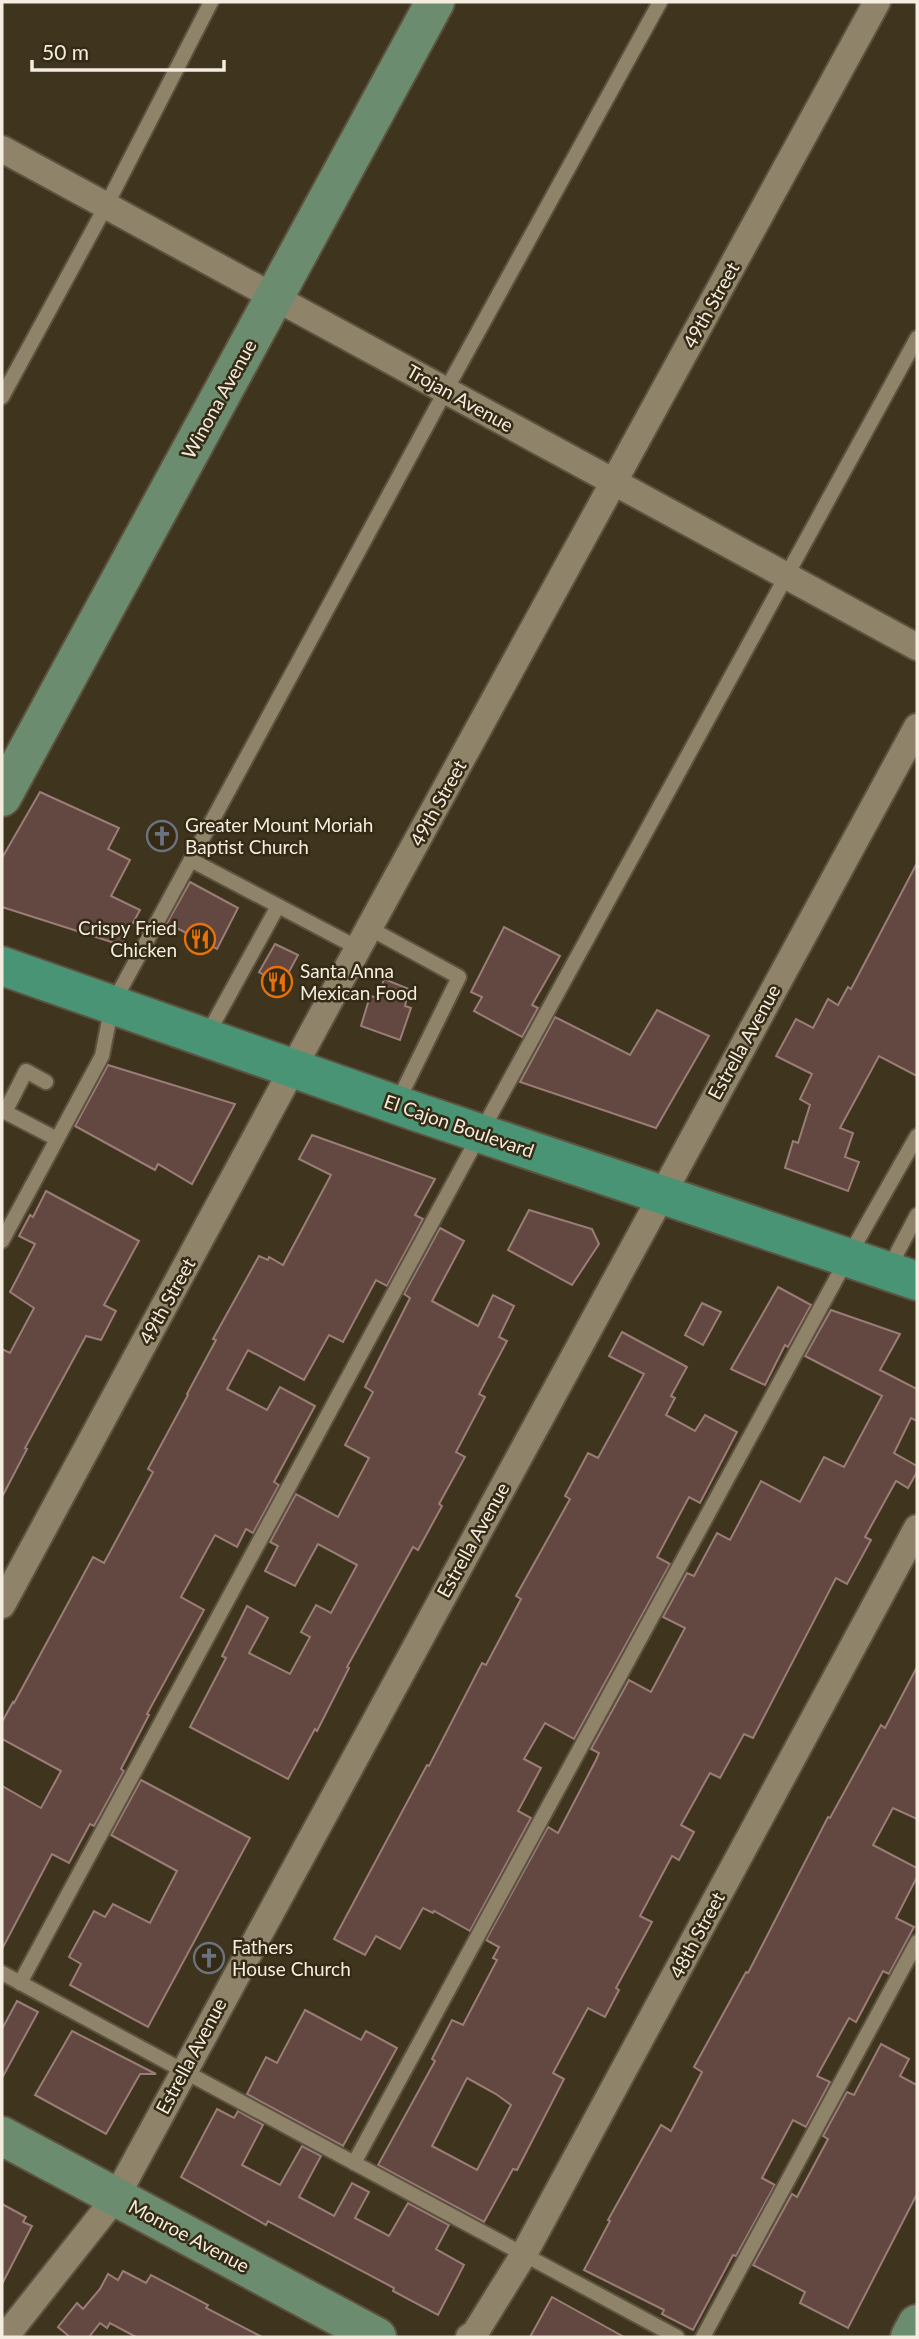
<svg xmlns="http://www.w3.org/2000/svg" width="919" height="2339" font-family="Lato,sans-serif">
<rect width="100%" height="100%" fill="#3f351f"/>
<g fill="#634842" stroke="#9b7d77" stroke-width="2" fill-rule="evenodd">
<path d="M 40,792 L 119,828 L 108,849 L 130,860 L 111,896 L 140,910 L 121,945 L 2,907 L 2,858 Z"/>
<path d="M 917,863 L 917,1076 L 879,1056 L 840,1128 L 853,1133 L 845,1157 L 859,1162 L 848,1191 L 785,1168 L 793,1141 L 798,1143 L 810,1105 L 800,1099 L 812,1074 L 776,1056 L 796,1019 L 813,1028 L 828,999 L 838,1005 L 848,987 L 851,989 Z"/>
<path d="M 190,882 L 238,908 L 217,949 L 167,923 Z"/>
<path d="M 504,927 L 560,956 L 532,1005 L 538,1008 L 522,1037 L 474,1011 L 482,997 L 471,992 Z"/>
<path d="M 275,944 L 298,955 L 282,985 L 259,972 Z"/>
<path d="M 384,979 L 409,989 L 405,1006 L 411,1008 L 400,1040 L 361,1026 L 370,996 L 378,998 Z"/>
<path d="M 657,1010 L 709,1036 L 656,1128 L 520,1082 L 555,1017 L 630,1055 Z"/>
<path d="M 108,1065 L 235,1104 L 192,1184 L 158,1164 L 155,1170 L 75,1126 Z"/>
<path d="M 312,1135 L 435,1179 L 415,1215 L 423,1219 L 387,1286 L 376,1280 L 343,1342 L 329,1335 L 304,1380 L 248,1350 L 227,1389 L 267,1410 L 280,1387 L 315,1406 L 274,1482 L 279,1485 L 253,1533 L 246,1529 L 237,1547 L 215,1535 L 181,1597 L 204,1610 L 147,1714 L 149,1715 L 121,1769 L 124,1771 L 94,1826 L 90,1824 L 69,1863 L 52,1854 L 2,1949 L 2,1786 L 41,1808 L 61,1771 L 2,1739 L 2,1722 L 13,1702 L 14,1703 L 93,1557 L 104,1563 L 153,1472 L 148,1469 L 188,1395 L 187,1394 L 216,1340 L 213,1339 L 259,1256 L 268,1260 L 269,1257 L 283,1265 L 331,1175 L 299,1159 Z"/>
<path d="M 46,1191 L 139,1241 L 104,1305 L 116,1311 L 101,1340 L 86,1336 L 25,1448 L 27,1449 L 2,1497 L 2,1349 L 10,1353 L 34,1308 L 10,1292 L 35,1244 L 19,1236 L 30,1215 L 33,1217 Z"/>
<path d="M 529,1210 L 592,1229 L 599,1244 L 572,1285 L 508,1250 Z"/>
<path d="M 440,1228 L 464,1241 L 432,1301 L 478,1326 L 493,1295 L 514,1306 L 499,1337 L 507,1341 L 479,1394 L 485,1397 L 456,1452 L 465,1457 L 439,1504 L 442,1506 L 418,1550 L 413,1547 L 347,1667 L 349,1668 L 317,1731 L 315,1729 L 288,1779 L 190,1727 L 226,1658 L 222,1656 L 247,1606 L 268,1618 L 249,1653 L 290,1674 L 310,1637 L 301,1632 L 316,1605 L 331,1613 L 357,1565 L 318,1544 L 295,1586 L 265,1571 L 278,1546 L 270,1542 L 296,1494 L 338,1517 L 369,1458 L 345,1445 L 373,1392 L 365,1387 L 410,1298 L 404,1294 Z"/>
<path d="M 778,1287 L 811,1305 L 788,1347 L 785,1345 L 765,1385 L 731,1369 Z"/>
<path d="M 702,1303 L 721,1312 L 703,1345 L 685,1335 Z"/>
<path d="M 831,1310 L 900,1334 L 880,1370 L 917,1389 L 917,1421 L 911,1418 L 894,1453 L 917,1466 L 917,1472 L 908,1488 L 896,1481 L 865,1537 L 871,1540 L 847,1584 L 836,1578 L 753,1738 L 744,1734 L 720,1778 L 710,1773 L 681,1825 L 694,1832 L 679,1860 L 672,1856 L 640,1916 L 652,1922 L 616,1988 L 619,1990 L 605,2017 L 588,2008 L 553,2073 L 564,2079 L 517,2170 L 513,2169 L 484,2222 L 378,2165 L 435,2061 L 432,2059 L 452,2020 L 463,2025 L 497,1960 L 493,1958 L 499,1947 L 486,1940 L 548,1827 L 558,1833 L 596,1760 L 599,1753 L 591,1749 L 629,1680 L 651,1692 L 685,1628 L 663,1617 L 687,1573 L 694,1576 L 717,1533 L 730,1540 L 761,1481 L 800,1502 L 824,1457 L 844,1467 L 882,1396 L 805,1356 ZM 467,2078 L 496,2094 L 511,2105 L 477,2170 L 432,2146 Z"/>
<path d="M 622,1332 L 687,1367 L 671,1396 L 675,1398 L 666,1415 L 695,1431 L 705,1415 L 737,1432 L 700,1503 L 689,1497 L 657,1557 L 670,1564 L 574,1739 L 545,1723 L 524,1759 L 541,1768 L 518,1811 L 531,1818 L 470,1931 L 434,1911 L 433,1913 L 423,1908 L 400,1949 L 376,1936 L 365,1955 L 334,1939 L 427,1765 L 429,1766 L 482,1663 L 486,1665 L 521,1599 L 516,1596 L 570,1499 L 565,1496 L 588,1453 L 598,1458 L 644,1374 L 609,1356 Z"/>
<path d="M 917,1667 L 917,1819 L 893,1808 L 873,1845 L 917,1868 L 917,1877 L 896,1918 L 914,1927 L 889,1974 L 883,1971 L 856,2022 L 849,2018 L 817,2076 L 830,2082 L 806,2127 L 793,2120 L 762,2178 L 775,2185 L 736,2256 L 733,2255 L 693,2330 L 662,2314 L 664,2310 L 584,2270 L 610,2221 L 608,2220 L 661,2125 L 671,2131 L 702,2072 L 694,2067 L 746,1972 L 748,1973 L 828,1817 L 830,1818 L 881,1725 L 885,1728 Z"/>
<path d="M 141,1780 L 250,1838 L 148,2027 L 70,1985 L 81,1964 L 69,1957 L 94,1911 L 105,1917 L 113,1904 L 150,1923 L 177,1871 L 111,1835 Z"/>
<path d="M 17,2001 L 38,2012 L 2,2078 L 2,2029 Z"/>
<path d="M 305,2010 L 361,2040 L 366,2031 L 397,2048 L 343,2146 L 247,2094 L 266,2057 L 277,2063 Z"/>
<path d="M 72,2031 L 156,2074 L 140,2074 L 106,2134 L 35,2095 Z"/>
<path d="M 881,2044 L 909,2059 L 900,2076 L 917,2085 L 917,2194 L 848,2328 L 800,2303 L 805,2292 L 753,2265 L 792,2194 L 797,2197 L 828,2139 L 823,2136 L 847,2092 L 854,2095 Z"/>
<path d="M 217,2109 L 234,2118 L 238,2111 L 263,2125 L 242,2165 L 280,2185 L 302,2146 L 321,2156 L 299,2197 L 334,2216 L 352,2183 L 369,2192 L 355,2218 L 389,2236 L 408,2203 L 449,2225 L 436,2249 L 464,2265 L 438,2315 L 393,2291 L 394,2288 L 268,2221 L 266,2225 L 181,2177 Z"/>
<path d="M 2,2204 L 26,2217 L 23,2222 L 32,2226 L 2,2284 Z"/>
<path d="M 123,2271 L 146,2283 L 151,2275 L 208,2305 L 206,2308 L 262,2337 L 136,2337 L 110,2323 L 107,2328 L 100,2323 L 89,2337 L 70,2337 L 58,2327 L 77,2303 L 83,2309 L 100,2289 L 108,2274 L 118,2280 Z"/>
<path d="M 552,2297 L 624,2337 L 530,2337 Z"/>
</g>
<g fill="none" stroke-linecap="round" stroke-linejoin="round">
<g stroke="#5c523f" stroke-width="18">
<g id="lane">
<path d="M 2,397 L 106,206 L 211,2"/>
<path d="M 191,860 L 358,948"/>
<path d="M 369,928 L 459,977 L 397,1103"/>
<path d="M 206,1037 L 278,906"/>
<path d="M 46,1082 L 26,1071 L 5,1112 L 57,1139"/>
<path d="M 2,1241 L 102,1056 L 112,1005 L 446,390 L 660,2"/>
<path d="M 888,1270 L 917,1215"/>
<path d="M 2,1973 L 677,2337"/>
<path d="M 20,1983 L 480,1134 L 917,338"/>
<path d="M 354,2163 L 847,1259 L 917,1136"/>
<path d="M 703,2337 L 917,1942"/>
</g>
</g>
<g stroke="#5c523f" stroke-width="30">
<g id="street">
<path d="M 2,149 L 917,647"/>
<path d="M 2,1605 L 369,928 L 877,2"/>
<path d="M 5,2337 L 116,2197 L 917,727"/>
<path d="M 469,2337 L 475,2333 L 524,2254 L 917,1528"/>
</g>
</g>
<g stroke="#5c523f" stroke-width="42">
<g id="secondary">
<path d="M 2,797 L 435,2"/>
<path d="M 2,2136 L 377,2337"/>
<path d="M 910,2337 L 917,2324"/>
</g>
</g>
<g stroke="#5c523f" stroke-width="42">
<path id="primary" d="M 2,966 L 414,1111 L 917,1281"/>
</g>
<use href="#lane" stroke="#8f836a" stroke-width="14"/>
<use href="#street" stroke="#8f836a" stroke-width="26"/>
<use href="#secondary" stroke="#6c8c6f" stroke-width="38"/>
<use href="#primary" stroke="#499474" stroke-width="38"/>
</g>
<defs>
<g id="church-ring" transform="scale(1.575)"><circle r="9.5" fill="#352b15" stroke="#6b7280" stroke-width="1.5"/><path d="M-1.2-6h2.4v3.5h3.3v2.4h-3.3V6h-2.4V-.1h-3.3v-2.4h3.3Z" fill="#6b7280"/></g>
<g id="restaurant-ring" transform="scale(1.575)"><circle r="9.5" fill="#352b15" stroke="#e8710a" stroke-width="1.5"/><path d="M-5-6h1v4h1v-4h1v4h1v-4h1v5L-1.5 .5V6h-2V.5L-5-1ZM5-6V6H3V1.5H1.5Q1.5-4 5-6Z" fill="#e8710a"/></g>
</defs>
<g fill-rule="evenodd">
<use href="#church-ring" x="162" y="836"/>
<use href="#restaurant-ring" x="200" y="939"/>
<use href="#restaurant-ring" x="277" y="982"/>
<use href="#church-ring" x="209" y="1958"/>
</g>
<g text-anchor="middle" stroke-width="5" stroke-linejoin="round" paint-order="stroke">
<g font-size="19" fill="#f4ede0" stroke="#352b15">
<text transform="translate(711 305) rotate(-61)" y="7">49th Street</text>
<text transform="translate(460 398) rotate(29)" y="7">Trojan Avenue</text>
<text transform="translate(219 399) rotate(-61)" y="7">Winona Avenue</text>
<text transform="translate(438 803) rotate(-61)" y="7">49th Street</text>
<text transform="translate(744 1042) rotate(-61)" y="7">Estrella Avenue</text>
<text transform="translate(459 1126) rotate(19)" y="7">El Cajon Boulevard</text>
<text transform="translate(167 1301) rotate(-61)" y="7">49th Street</text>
<text transform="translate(473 1540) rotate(-61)" y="7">Estrella Avenue</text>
<text transform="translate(697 1935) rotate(-62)" y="7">48th Street</text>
<text transform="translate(191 2056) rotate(-62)" y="7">Estrella Avenue</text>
<text transform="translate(189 2236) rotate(28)" y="7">Monroe Avenue</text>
</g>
<g font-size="19" fill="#f4ede0" stroke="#352b15" text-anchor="start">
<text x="185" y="832">Greater Mount Moriah<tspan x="185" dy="22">Baptist Church</tspan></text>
<text x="177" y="935" text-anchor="end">Crispy Fried<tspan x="177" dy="22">Chicken</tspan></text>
<text x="300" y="978">Santa Anna<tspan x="300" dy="22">Mexican Food</tspan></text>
<text x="232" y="1954">Fathers<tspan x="232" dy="22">House Church</tspan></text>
</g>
</g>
<rect width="919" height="2339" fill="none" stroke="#f4ede0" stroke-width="7"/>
<path d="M32 60v10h192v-10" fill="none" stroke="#f4ede0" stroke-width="3.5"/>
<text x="42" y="60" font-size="21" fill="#f4ede0" stroke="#352b15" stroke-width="5" paint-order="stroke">50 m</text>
</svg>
